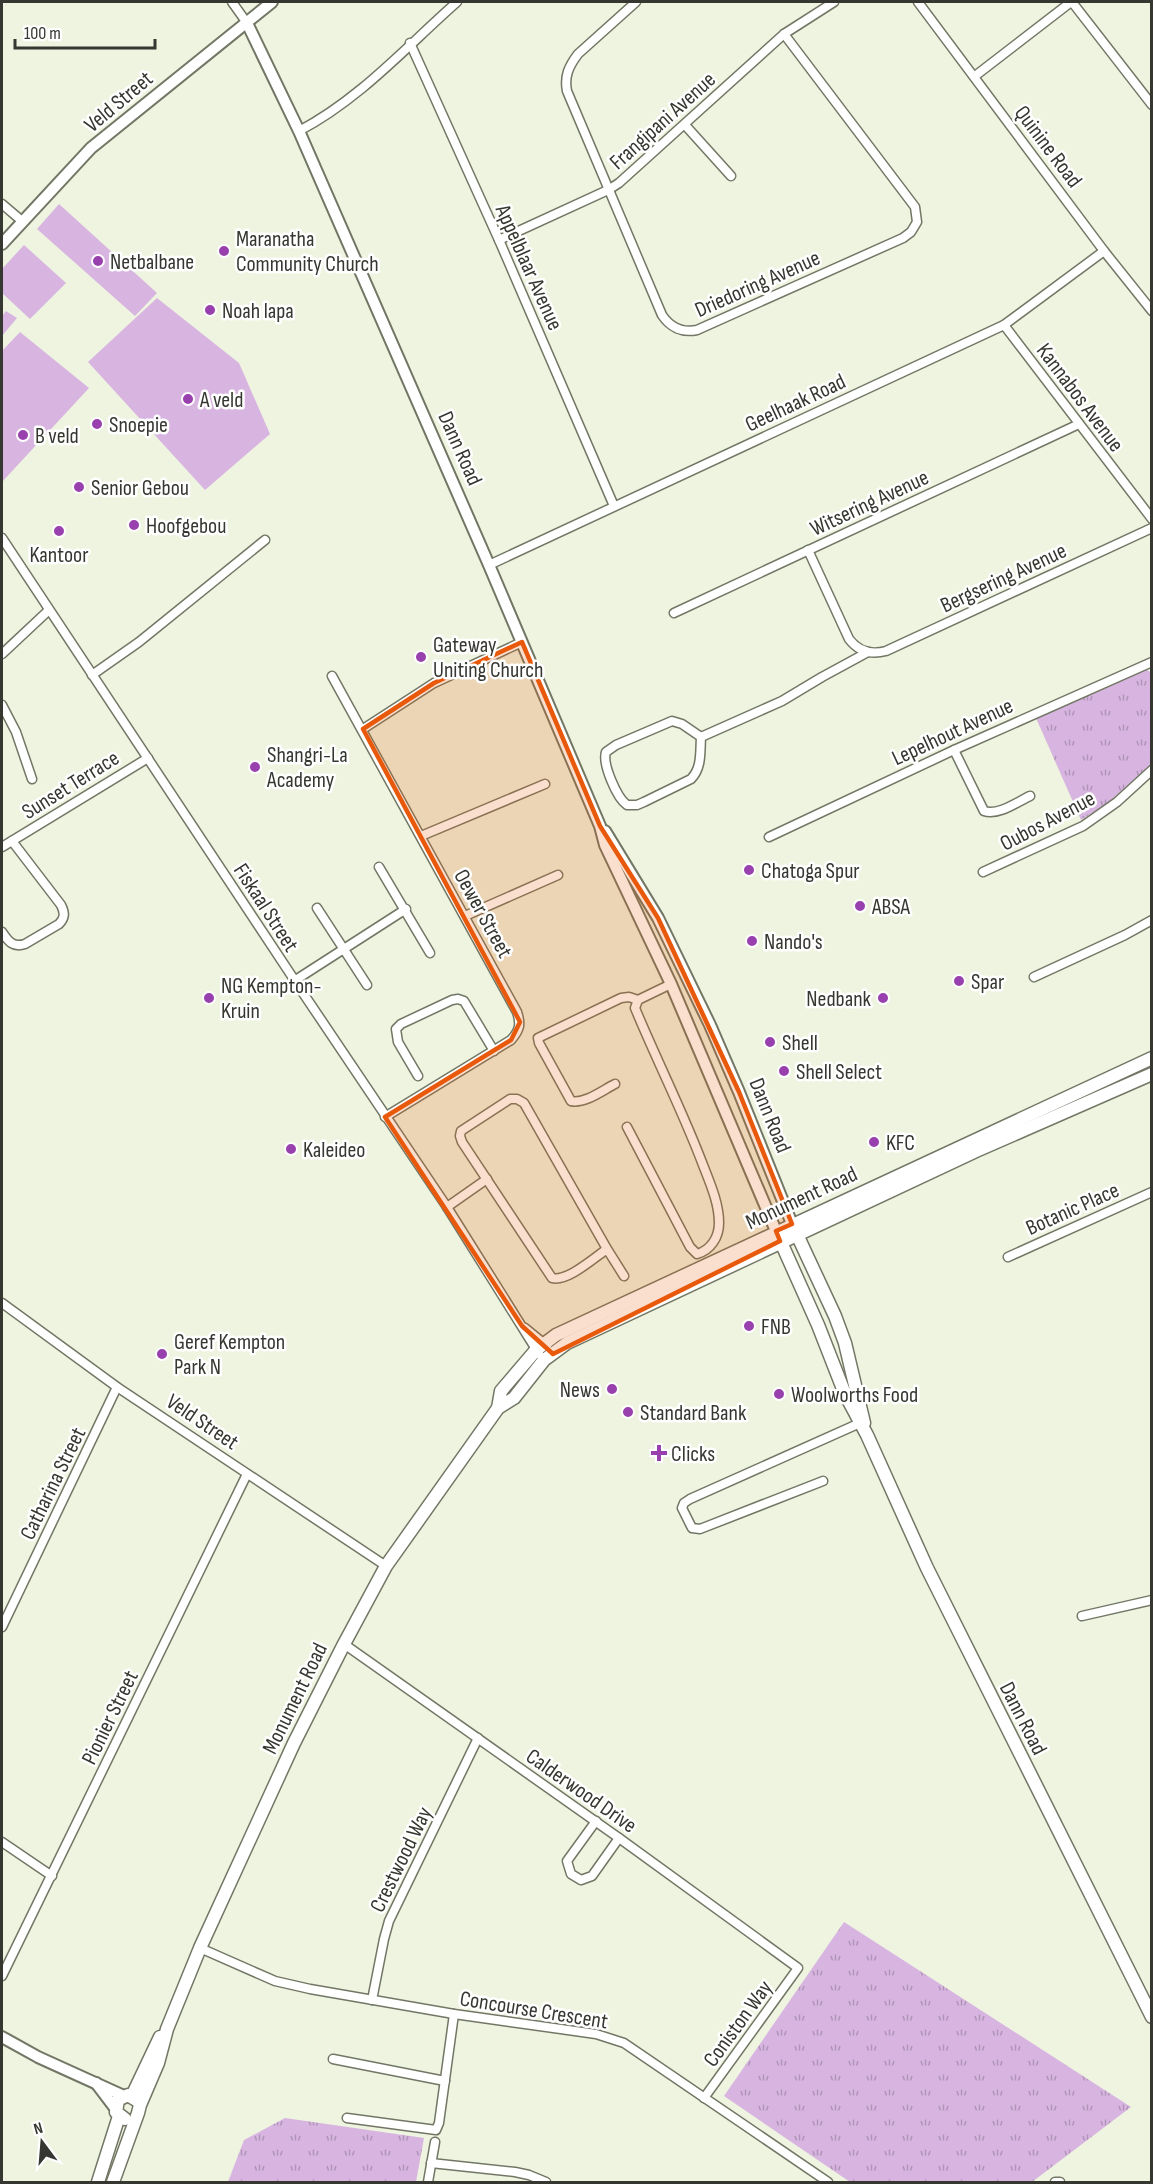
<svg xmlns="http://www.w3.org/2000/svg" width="1153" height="2184" font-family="'Sofia Sans Condensed',sans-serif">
<defs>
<pattern id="grass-tufts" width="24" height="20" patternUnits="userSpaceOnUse" patternTransform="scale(1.5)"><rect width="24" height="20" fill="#d8b5e1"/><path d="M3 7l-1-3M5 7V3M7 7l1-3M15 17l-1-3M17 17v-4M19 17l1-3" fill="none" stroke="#b094b7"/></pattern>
</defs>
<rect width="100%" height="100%" fill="#eef4e0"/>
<g fill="url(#grass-tufts)">
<path d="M 1138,670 L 1147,670 L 1152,673 L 1151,764 L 1108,803 L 1081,820 L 1036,718 Z"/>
<path d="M 844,1922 L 1131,2107 L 1032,2182 L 850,2182 L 724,2096 Z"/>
<path d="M 285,2118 L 424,2138 L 416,2182 L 228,2182 L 244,2140 Z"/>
</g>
<g fill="#d8b5e1">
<path d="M 59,204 L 157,293 L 135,316 L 37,229 Z"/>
<path d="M 24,245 L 66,283 L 30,319 L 2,293 L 2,269 Z"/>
<path d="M 157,298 L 239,363 L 270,434 L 205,490 L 88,362 Z"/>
<path d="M 6,311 L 17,318 L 2,336 L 2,316 Z"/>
<path d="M 20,332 L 89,388 L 2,482 L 2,351 Z"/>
</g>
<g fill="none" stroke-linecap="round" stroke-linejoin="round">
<g stroke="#727765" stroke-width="11">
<g id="minor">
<path d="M 232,2 L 247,23"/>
<path d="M 636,2 L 578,54 C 569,66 564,76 567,91 L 662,315 C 670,327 682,333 697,330 L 903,238 L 911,232 L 917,222 L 915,207 L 784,34"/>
<path d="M 918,2 L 1104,251 L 1152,311"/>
<path d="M 1072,2 L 1152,105"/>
<path d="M 410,43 L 499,240 L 614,506"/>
<path d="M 975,76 L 1071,2"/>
<path d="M 685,125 L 731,176"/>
<path d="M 299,131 C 360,99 406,47 457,2"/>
<path d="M 2,204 L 22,221"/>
<path d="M 499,240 L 608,190 L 619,183 L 784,34 L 834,2"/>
<path d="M 1004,325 L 1152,519"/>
<path d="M 2,538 L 301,990 L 447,1207 L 539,1354"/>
<path d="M 808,550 L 849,639 C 859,652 871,655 886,651 L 1152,528"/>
<path d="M 489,565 L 1004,325 L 1104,251"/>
<path d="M 674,613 L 1079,424"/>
<path d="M 2,654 L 49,610"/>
<path d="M 92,675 L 139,642 L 265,540"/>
<path d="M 332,676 L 517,1012 C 521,1024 520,1030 511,1040 L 385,1117"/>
<path d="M 2,705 L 16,732 L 32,779"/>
<path d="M 672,721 L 682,724 L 701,737 C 700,752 702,768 691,779 L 644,802 L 637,805 L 627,805 C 617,798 602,764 606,752 L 616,745 Z"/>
<path d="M 363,729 L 434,683 L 522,642"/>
<path d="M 701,737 L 782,701 L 822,677 L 868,652"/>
<path d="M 954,750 L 984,811 C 998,816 1017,802 1030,796"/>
<path d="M 421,836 L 545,784"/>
<path d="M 769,837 L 954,750 L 1152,662"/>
<path d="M 2,847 L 148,758"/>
<path d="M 379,867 L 430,953"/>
<path d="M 983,872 L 1083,826 L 1117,802 L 1152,770"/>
<path d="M 317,908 L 367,985"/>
<path d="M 465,916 L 558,875"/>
<path d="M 2,932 C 8,941 13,948 25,944 L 59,924 C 65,918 65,913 61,905 L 12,841"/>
<path d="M 1034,977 L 1125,935 L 1152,920"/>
<path d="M 294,981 L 406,909"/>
<path d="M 418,1076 L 398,1042 L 396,1029 L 401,1024 L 452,1000 L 458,999 L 464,1001 L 494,1051"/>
<path d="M 615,1084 C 603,1090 585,1104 571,1101 L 539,1043 L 538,1038 L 621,998 L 629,997 L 638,1000"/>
<path d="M 627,1127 L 690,1247 L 697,1254 C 711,1250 719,1237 719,1223 C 719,1203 710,1183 703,1165 C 683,1112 657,1061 635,1008 L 638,1000 L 671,984"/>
<path d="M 447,1207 L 487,1179"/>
<path d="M 607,1249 C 594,1258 567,1282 552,1278 L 462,1142 L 460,1136 L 461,1131 L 510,1099 L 517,1099 L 524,1103 L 607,1249 L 624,1276"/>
<path d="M 1008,1257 L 1152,1192"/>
<path d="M 2,1303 L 117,1387 L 386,1566"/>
<path d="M 525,1328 L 547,1346"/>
<path d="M 823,1481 L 700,1529 L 692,1528 L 682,1508 L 684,1503 L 690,1499 L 860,1423"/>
<path d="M 1082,1616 L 1152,1600"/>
<path d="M 2,1627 L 117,1387"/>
<path d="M 344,1644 L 619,1838 L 798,1968 L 704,2098"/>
<path d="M 596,1821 L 567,1861 L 571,1874 L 581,1880 L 592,1876 L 619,1838"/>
<path d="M 2,1842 L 52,1876"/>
<path d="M 200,1948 L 275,1981 L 310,1989 L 454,2014 L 596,2034 L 624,2043 L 828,2182"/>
<path d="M 2,1976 L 247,1474"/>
<path d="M 372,2000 L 384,1939 L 389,1921 L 478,1738"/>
<path d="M 333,2059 L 445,2081"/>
<path d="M 347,2118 L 436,2130 L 439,2123 L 454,2014"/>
<path d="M 431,2163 L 515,2172 L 529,2175 L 546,2182"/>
<path d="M 428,2182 L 435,2142"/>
<path d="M 1055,2182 L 1060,2182"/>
</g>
</g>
<g stroke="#727765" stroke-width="14">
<g id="tertiary">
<path d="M 247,23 L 299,131 L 489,565 L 600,826 L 605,845 L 671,984 L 776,1231"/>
<path d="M 2,244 L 91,148 L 272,2"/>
<path d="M 605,831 L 658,918 L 710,1025 L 739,1092 L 792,1224"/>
<path d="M 2,2037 L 38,2057 L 124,2096"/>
<path d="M 96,2083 L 115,2108"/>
</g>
</g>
<g stroke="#727765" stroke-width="15">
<g id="secondary">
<path d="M 794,1228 L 835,1316 L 845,1343 L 864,1423"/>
<path d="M 776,1231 L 818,1325 L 845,1394 L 867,1435 L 927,1568 L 1152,2017"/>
<path d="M 498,1408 L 501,1391 L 536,1350 L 556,1335 L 1152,1058"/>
<path d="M 132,2096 L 160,2037"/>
<path d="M 125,2119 L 116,2112 L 118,2100 L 128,2095 L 138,2101"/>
<path d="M 98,2182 L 119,2116"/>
<path d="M 113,2182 L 138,2113 L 140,2105 L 158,2063 L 167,2029 L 200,1948 L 294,1743 L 344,1644 L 386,1566 L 498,1408 L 514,1398 L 544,1360 L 567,1343 L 976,1151 L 1152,1074"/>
</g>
</g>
<use href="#minor" stroke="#fff" stroke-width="8"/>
<use href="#tertiary" stroke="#fff" stroke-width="10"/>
<use href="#secondary" stroke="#fff" stroke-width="12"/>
</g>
<path fill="#e8590c" fill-opacity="0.2" stroke="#e8590c" stroke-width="4.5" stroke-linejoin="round" d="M 522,642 L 600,826 L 658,918 L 739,1092 L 792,1224 L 776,1231 L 780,1241 L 553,1354 L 522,1326 L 385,1117 L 511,1040 L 520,1022 L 363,729 L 434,683 Z"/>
<g fill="#9840ad" stroke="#fff" stroke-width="2">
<circle cx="224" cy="251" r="6"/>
<circle cx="98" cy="261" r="6"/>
<circle cx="210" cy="310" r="6"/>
<circle cx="188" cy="399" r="6"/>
<circle cx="97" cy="424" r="6"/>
<circle cx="23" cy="435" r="6"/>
<circle cx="79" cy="487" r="6"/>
<circle cx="134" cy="525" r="6"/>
<circle cx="59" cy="531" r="6"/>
<circle cx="421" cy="657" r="6"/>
<circle cx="255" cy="767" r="6"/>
<circle cx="749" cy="870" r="6"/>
<circle cx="860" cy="906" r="6"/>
<circle cx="752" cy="941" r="6"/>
<circle cx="959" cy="981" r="6"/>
<circle cx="209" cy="998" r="6"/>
<circle cx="883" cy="998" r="6"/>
<circle cx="770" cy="1042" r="6"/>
<circle cx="784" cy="1071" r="6"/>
<circle cx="874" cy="1142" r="6"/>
<circle cx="291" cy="1149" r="6"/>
<circle cx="749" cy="1326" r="6"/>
<circle cx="162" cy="1354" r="6"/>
<circle cx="612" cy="1389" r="6"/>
<circle cx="779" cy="1394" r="6"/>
<circle cx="628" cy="1412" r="6"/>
<path d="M656 1444h6v6h6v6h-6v6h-6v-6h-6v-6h6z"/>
</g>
<g text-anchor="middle" stroke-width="5" stroke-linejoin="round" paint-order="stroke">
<g font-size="22" fill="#353730" stroke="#fff">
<text transform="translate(118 101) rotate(-40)" y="8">Veld Street</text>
<text transform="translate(662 120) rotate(-42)" y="8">Frangipani Avenue</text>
<text transform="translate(1049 146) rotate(53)" y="8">Quinine Road</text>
<text transform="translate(530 267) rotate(66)" y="8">Appelblaar Avenue</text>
<text transform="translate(757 283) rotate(-24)" y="8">Driedoring Avenue</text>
<text transform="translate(1081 397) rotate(53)" y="8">Kannabos Avenue</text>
<text transform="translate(795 402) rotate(-25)" y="8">Geelhaak Road</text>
<text transform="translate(461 448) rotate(66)" y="8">Dann Road</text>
<text transform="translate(869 502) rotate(-25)" y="8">Witsering Avenue</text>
<text transform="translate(1003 577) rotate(-25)" y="8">Bergsering Avenue</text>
<text transform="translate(952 731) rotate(-25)" y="8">Lepelhout Avenue</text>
<text transform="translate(70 784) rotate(-32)" y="8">Sunset Terrace</text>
<text transform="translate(1047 820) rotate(-28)" y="8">Oubos Avenue</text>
<text transform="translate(267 907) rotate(57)" y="8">Fiskaal Street</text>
<text transform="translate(484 913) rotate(61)" y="8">Oewer Street</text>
<text transform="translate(771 1115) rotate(68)" y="8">Dann Road</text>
<text transform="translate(801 1197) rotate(-25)" y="8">Monument Road</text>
<text transform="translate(1072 1208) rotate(-24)" y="8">Botanic Place</text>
<text transform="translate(203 1421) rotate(34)" y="8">Veld Street</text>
<text transform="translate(52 1483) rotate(-64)" y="8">Catharina Street</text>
<text transform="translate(294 1698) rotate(-64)" y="8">Monument Road</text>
<text transform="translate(109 1717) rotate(-64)" y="8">Pionier Street</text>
<text transform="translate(1024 1718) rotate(63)" y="8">Dann Road</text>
<text transform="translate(582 1790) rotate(35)" y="8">Calderwood Drive</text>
<text transform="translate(400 1859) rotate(-64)" y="8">Crestwood Way</text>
<text transform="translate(534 2009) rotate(9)" y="8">Concourse Crescent</text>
<text transform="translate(737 2023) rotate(-54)" y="8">Coniston Way</text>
</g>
<g font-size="22" fill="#353730" stroke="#fff" text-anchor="start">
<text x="236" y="246">Maranatha<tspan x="236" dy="25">Community Church</tspan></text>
<text x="110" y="269">Netbalbane</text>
<text x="222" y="318">Noah lapa</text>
<text x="200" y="407">A veld</text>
<text x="109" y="432">Snoepie</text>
<text x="35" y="443">B veld</text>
<text x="91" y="495">Senior Gebou</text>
<text x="146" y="533">Hoofgebou</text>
<text x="59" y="562" text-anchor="middle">Kantoor</text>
<text x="433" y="652">Gateway<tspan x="433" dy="25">Uniting Church</tspan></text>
<text x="267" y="762">Shangri-La<tspan x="267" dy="25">Academy</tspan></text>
<text x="761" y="878">Chatoga Spur</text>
<text x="872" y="914">ABSA</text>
<text x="764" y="949">Nando's</text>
<text x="971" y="989">Spar</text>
<text x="221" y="993">NG Kempton-<tspan x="221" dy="25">Kruin</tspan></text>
<text x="871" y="1006" text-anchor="end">Nedbank</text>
<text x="782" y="1050">Shell</text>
<text x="796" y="1079">Shell Select</text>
<text x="886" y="1150">KFC</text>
<text x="303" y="1157">Kaleideo</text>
<text x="761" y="1334">FNB</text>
<text x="174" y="1349">Geref Kempton<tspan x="174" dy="25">Park N</tspan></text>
<text x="600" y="1397" text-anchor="end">News</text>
<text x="791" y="1402">Woolworths Food</text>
<text x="640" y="1420">Standard Bank</text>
<text x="671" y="1461">Clicks</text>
</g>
</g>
<rect width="1153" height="2184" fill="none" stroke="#353730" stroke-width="6"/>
<g transform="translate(42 2142) rotate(344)" stroke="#ffffff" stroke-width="4.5" paint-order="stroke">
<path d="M0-4.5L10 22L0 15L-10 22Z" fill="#353730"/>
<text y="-9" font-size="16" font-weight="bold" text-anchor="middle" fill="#353730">N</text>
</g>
<path d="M15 39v9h140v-9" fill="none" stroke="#353730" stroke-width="3"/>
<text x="24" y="39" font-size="18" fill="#353730" stroke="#ffffff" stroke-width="4.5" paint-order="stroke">100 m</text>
</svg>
